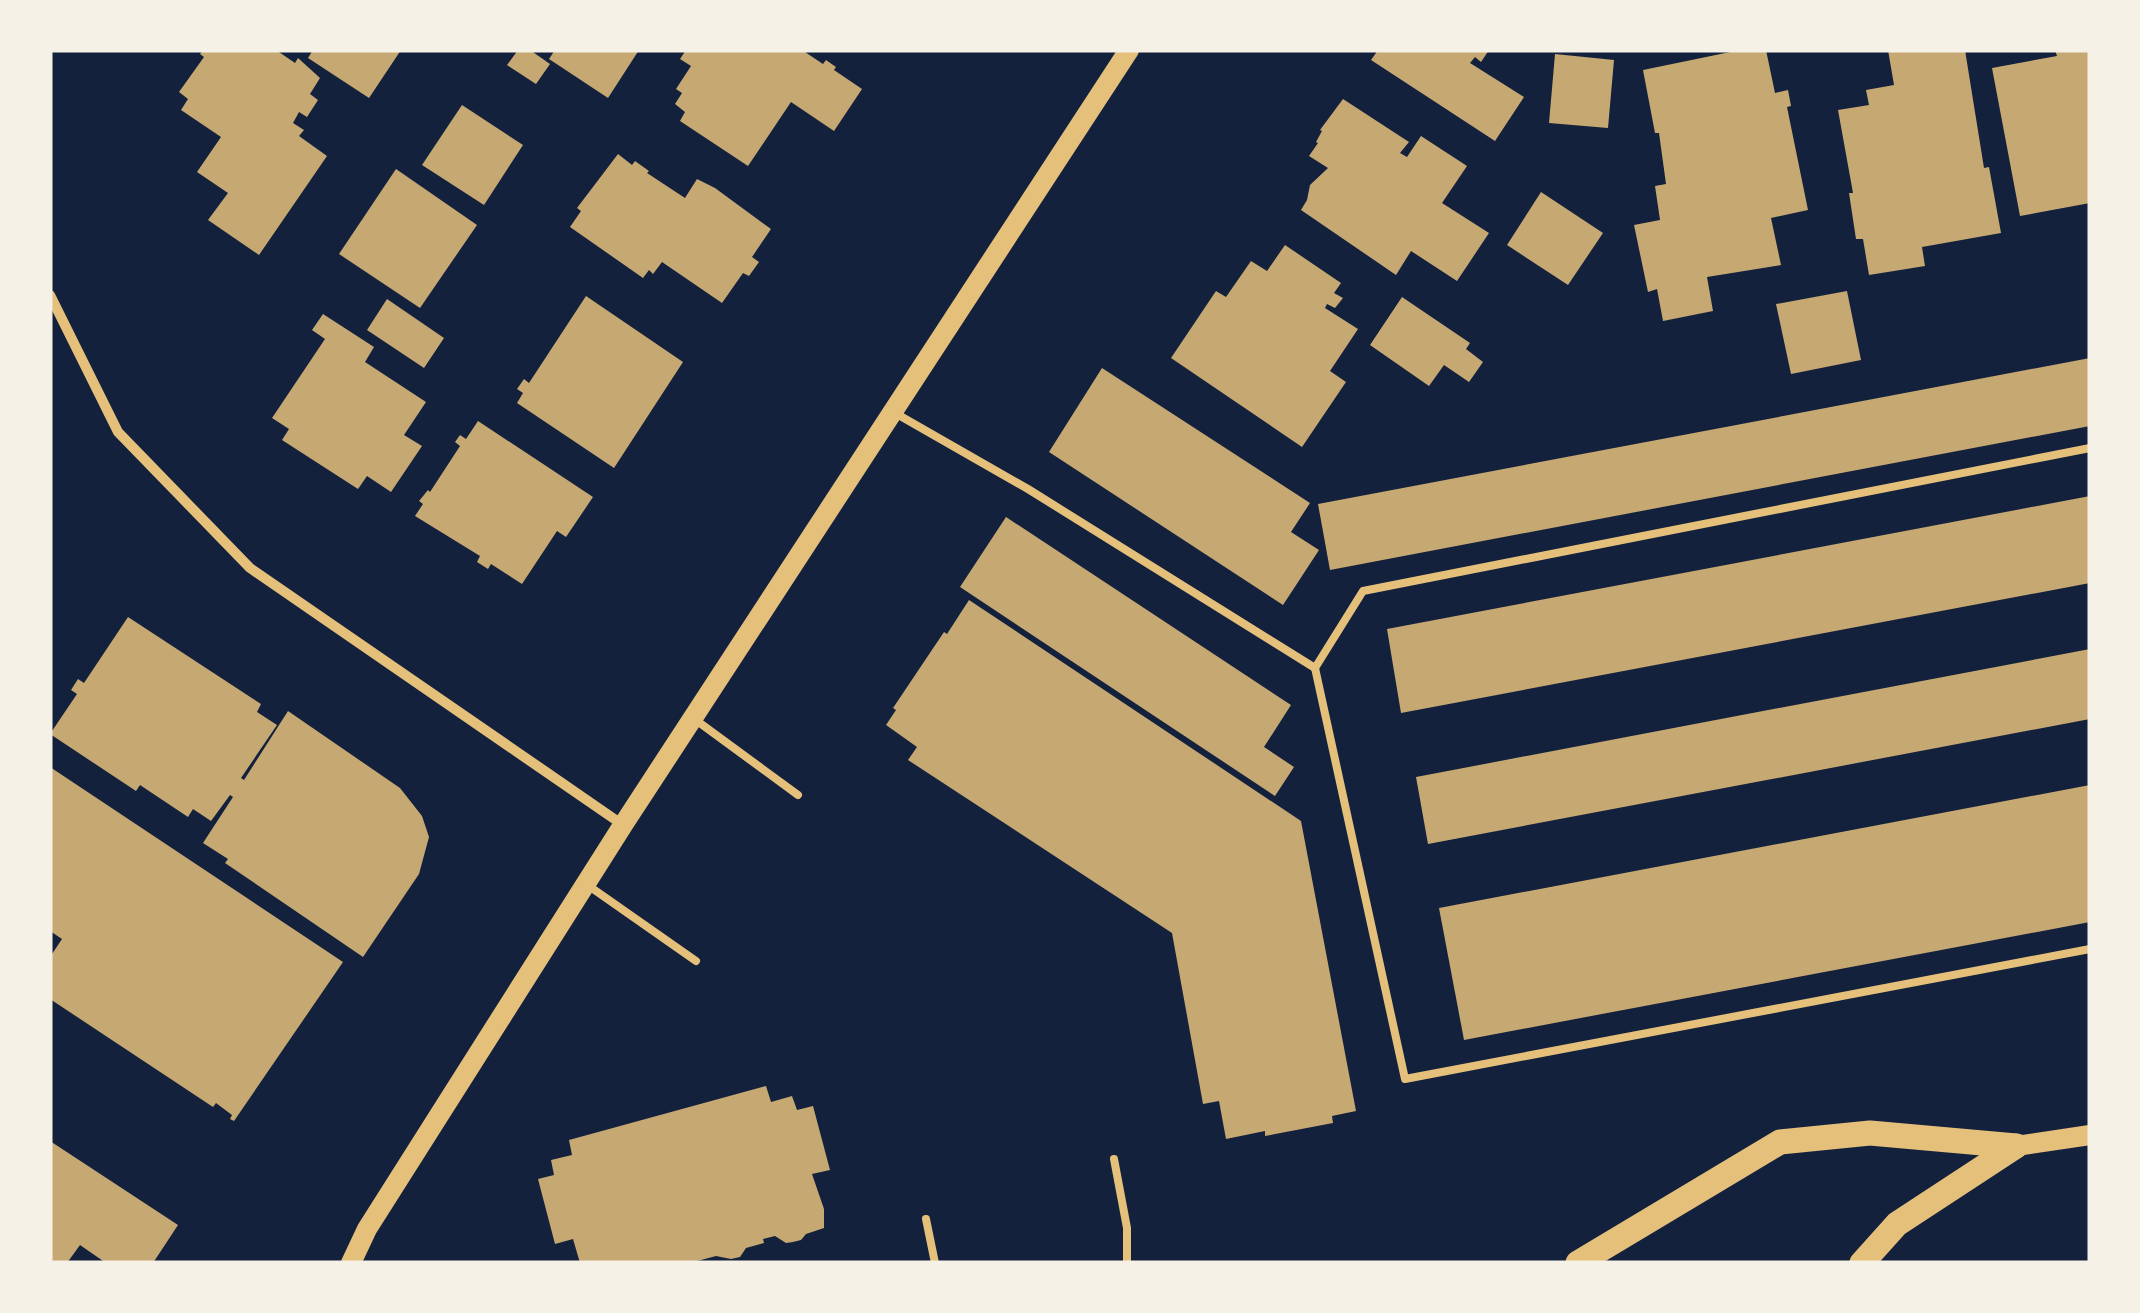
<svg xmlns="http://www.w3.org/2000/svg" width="2140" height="1313" font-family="Helvetica,sans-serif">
<rect width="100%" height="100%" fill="#14213d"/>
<g fill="#c6a872">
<path d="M 203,50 L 276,50 L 295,63 L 298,58 L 320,78 L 310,94 L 318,100 L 307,117 L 299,112 L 293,123 L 304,130 L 299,136 L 327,156 L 259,255 L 208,220 L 228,193 L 197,172 L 221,137 L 181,110 L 188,99 L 179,92 L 204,57 L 200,54 Z"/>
<path d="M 313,50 L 401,50 L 369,98 L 308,58 Z"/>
<path d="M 518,50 L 530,50 L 550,64 L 536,84 L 507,65 Z"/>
<path d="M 555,50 L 639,50 L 608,98 L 549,59 Z"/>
<path d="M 686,50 L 802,50 L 823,64 L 826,60 L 836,67 L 834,70 L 862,89 L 834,131 L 791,102 L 748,166 L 680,121 L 685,112 L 675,104 L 682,93 L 676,89 L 691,66 L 680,59 Z"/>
<path d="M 1378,50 L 1489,50 L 1481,62 L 1475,57 L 1470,63 L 1524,97 L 1495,141 L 1371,60 Z"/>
<path d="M 1740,50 L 1766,50 L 1775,93 L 1788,90 L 1791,106 L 1787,107 L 1808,210 L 1771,218 L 1781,265 L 1707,277 L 1713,311 L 1663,321 L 1657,289 L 1648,292 L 1634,225 L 1660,220 L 1655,186 L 1666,184 L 1659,133 L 1655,133 L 1643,70 Z"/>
<path d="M 1888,50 L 1965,50 L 1984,168 L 1989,167 L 2001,233 L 1922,247 L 1925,266 L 1869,275 L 1863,239 L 1856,239 L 1849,193 L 1853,193 L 1838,110 L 1869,105 L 1866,90 L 1894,85 Z"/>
<path d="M 2055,50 L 2090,50 L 2090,203 L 2020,216 L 1992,68 L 2057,56 Z"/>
<path d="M 1555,54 L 1614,60 L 1608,128 L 1549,123 Z"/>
<path d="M 1343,99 L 1409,142 L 1400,153 L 1407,157 L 1421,136 L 1467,166 L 1442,203 L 1489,233 L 1457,281 L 1411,251 L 1396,275 L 1301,210 L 1307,200 L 1310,185 L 1328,168 L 1309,156 L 1318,143 L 1316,142 L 1322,131 L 1320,130 Z"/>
<path d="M 462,105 L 523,145 L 484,205 L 422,165 Z"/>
<path d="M 618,154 L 632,165 L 635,161 L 649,171 L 647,173 L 685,198 L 697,179 L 715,188 L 771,229 L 752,257 L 759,262 L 749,276 L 743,273 L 722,303 L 662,262 L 653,274 L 649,270 L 643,278 L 570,227 L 581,211 L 577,208 Z"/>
<path d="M 396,169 L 477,225 L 420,308 L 339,254 Z"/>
<path d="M 1541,192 L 1603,233 L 1568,285 L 1507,245 Z"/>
<path d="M 1285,245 L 1341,283 L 1334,293 L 1343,298 L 1335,308 L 1327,304 L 1325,308 L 1358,329 L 1330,371 L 1346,382 L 1302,447 L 1171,358 L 1216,291 L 1226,297 L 1251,261 L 1267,271 Z"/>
<path d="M 1847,291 L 1861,360 L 1791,374 L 1776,304 Z"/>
<path d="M 586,296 L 683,362 L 614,468 L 517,403 L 523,393 L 517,389 L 524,379 L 529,383 Z"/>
<path d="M 1402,297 L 1470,343 L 1466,349 L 1483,362 L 1469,382 L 1444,365 L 1429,386 L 1370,345 Z"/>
<path d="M 387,299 L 444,338 L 424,368 L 367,330 Z"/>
<path d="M 323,314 L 374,347 L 365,362 L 426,402 L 404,435 L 422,446 L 391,492 L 367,476 L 358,489 L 282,440 L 289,429 L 272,418 L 325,339 L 312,330 Z"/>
<path d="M 2090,358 L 2090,426 L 1330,570 L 1318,504 Z"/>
<path d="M 1102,368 L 1310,503 L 1291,532 L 1319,550 L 1283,605 L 1049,452 Z"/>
<path d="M 478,421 L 593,497 L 566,537 L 557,531 L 522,584 L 491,564 L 488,569 L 477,562 L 480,556 L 415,516 L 423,504 L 419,501 L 428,490 L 430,492 L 460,446 L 455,442 L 460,435 L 466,439 Z"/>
<path d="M 2090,496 L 2090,583 L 1401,713 L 1387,629 Z"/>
<path d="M 1006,517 L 1291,705 L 1264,747 L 1294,767 L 1275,796 L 960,587 Z"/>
<path d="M 969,600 L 1301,821 L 1356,1111 L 1332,1116 L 1333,1123 L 1265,1136 L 1265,1131 L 1226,1139 L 1219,1101 L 1203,1104 L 1172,933 L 908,760 L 917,747 L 886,725 L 896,710 L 893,708 L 944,632 L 947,634 Z"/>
<path d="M 128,617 L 261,704 L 257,712 L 277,725 L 241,778 L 244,780 L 288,711 L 400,788 L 422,816 L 429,837 L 419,874 L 363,957 L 225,863 L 228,859 L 203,843 L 233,797 L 230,795 L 211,821 L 193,809 L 188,817 L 140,785 L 136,791 L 50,734 L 77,694 L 71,690 L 78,679 L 84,683 Z"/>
<path d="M 2090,649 L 2090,719 L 1428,844 L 1416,777 Z"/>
<path d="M 50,767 L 343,962 L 234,1121 L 230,1119 L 232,1115 L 216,1103 L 213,1107 L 50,999 L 50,957 L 62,939 L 50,931 Z"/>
<path d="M 2090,785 L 2090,922 L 1464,1040 L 1439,908 Z"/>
<path d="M 766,1086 L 771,1102 L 792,1096 L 797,1110 L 813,1106 L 830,1170 L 812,1174 L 824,1209 L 824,1228 L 806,1234 L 801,1240 L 793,1242 L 786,1243 L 775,1236 L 763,1239 L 764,1243 L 746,1248 L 740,1257 L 731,1259 L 716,1256 L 690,1263 L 580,1263 L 573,1239 L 555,1244 L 538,1179 L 554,1175 L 551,1160 L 572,1155 L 569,1140 Z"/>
<path d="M 50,1141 L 178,1225 L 153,1263 L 106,1263 L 80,1245 L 67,1263 L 50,1263 Z"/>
</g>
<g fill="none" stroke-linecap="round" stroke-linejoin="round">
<g stroke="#e5c07b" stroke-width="8">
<path d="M 895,413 L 1028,489 L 1315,668 L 1405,1079 L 2090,949"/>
<path d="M 1315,668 L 1363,591 L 2090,448"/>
<path d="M 693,718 L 798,795"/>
<path d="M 586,884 L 696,961"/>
<path d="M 1114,1159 L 1127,1228 L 1127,1263"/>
<path d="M 926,1219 L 935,1263"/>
</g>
<path stroke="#e5c07b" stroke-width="10" d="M 50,295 L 118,432 L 250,568 L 623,825"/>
<g stroke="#e5c07b" stroke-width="20">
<path d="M 2016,1146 L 2090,1135"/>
<path d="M 351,1263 L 367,1229 L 623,825 L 1129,50"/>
</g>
<g stroke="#e5c07b" stroke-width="25">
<path d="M 1578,1263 L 1780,1142 L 1870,1133 L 2016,1146"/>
<path d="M 1862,1263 L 1897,1224 L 2016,1146"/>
</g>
</g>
<rect width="2140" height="1313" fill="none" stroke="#f6f1e7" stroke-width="105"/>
</svg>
